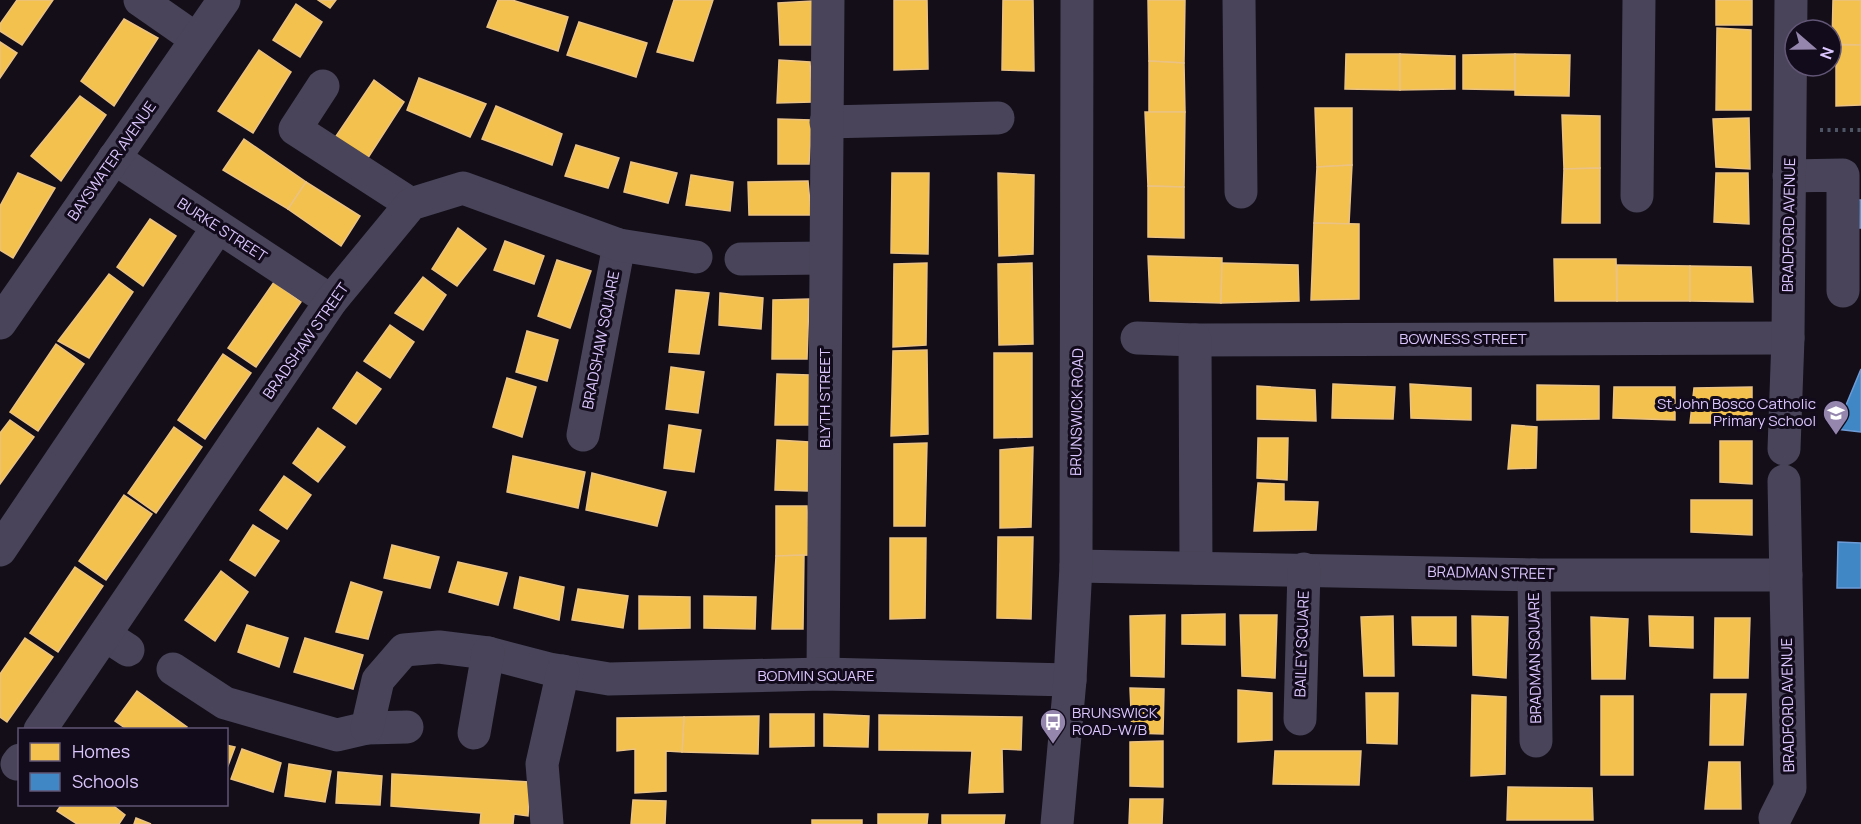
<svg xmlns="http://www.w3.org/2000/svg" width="1861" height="824" font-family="Manrope,sans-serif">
<rect width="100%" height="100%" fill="#130e18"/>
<g fill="#f2c14e" stroke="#ebc283" stroke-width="1.5">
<path d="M 17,0 L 53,0 L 22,45 L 0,31 L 0,24 Z"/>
<path d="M 318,0 L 336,0 L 330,8 Z"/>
<path d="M 498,0 L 512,0 L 568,17 L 558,51 L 487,27 Z"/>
<path d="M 674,0 L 713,0 L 693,61 L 657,52 Z"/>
<path d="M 894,0 L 927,0 L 928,69 L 894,70 Z"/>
<path d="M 1003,0 L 1033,0 L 1034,71 L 1002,70 Z"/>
<path d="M 1148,0 L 1185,0 L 1184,63 L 1149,61 Z"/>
<rect x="1716" y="0" width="36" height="25"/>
<path d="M 1833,0 L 1861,0 L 1861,45 L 1832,44 Z"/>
<path d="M 812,1 L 812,45 L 780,45 L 778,3 Z"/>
<path d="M 296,4 L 322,22 L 300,57 L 273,40 Z"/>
<path d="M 124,19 L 158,38 L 114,106 L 81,81 Z"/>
<path d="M 579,22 L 647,43 L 636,77 L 567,55 Z"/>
<path d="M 1717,28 L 1751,30 L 1751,110 L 1716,110 Z"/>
<path d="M 0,42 L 17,53 L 0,78 Z"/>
<path d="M 1836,45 L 1861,45 L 1861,105 L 1836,106 Z"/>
<path d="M 259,50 L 291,72 L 253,133 L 218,111 Z"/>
<path d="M 1346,54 L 1400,54 L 1400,90 L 1345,89 Z"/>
<path d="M 1400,54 L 1455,56 L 1455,89 L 1400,90 Z"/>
<path d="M 1515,54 L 1515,90 L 1463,89 L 1463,55 Z"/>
<path d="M 1515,54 L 1570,55 L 1569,96 L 1515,95 Z"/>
<path d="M 779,60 L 810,62 L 812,102 L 777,103 Z"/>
<path d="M 1149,61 L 1184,63 L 1185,112 L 1149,112 Z"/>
<path d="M 419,78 L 486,104 L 470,137 L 407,110 Z"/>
<path d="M 374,80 L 404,102 L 364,164 L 332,142 Z"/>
<path d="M 80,96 L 106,115 L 61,181 L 31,156 Z"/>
<path d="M 496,106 L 562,134 L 552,165 L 482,139 Z"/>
<path d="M 1315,108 L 1352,108 L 1352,165 L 1317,167 Z"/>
<path d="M 1145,112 L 1185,112 L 1184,187 L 1148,186 Z"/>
<path d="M 1562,115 L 1600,116 L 1600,168 L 1564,169 Z"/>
<path d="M 1749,118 L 1750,169 L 1716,167 L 1713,119 Z"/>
<path d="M 778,119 L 812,120 L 809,164 L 778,164 Z"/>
<path d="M 244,139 L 306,182 L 288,209 L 223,170 Z"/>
<path d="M 576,145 L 619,158 L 608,188 L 565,176 Z"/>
<path d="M 631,162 L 677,173 L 668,203 L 624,192 Z"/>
<path d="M 1352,165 L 1349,224 L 1314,223 L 1317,167 Z"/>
<path d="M 1600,168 L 1600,223 L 1562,223 L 1564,169 Z"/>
<path d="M 18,173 L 55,188 L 13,258 L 0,250 L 0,206 Z"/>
<path d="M 892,173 L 929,173 L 928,254 L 891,253 Z"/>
<path d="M 998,173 L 1034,175 L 1033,254 L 999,256 Z"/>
<path d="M 1716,173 L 1748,173 L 1749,224 L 1714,222 Z"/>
<path d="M 691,175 L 733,182 L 730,211 L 686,205 Z"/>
<path d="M 808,181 L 811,215 L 749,215 L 748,182 Z"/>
<path d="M 306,182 L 360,216 L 341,246 L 288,209 Z"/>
<path d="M 1148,186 L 1184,187 L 1184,238 L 1148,237 Z"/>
<path d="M 150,219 L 176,236 L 143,286 L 117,267 Z"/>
<path d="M 1314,223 L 1359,224 L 1359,299 L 1311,300 Z"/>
<path d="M 458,228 L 486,249 L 457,286 L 432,269 Z"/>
<path d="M 505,241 L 544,256 L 534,284 L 494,270 Z"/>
<path d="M 1148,256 L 1222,258 L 1221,303 L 1150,301 Z"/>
<path d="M 1554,259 L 1616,259 L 1617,301 L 1555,301 Z"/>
<path d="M 557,260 L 591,271 L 570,328 L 538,316 Z"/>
<path d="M 927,263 L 926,345 L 893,347 L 894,264 Z"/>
<path d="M 1032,263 L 1033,344 L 999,345 L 998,264 Z"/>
<path d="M 1222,263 L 1298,265 L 1299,301 L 1221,303 Z"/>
<path d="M 1617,265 L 1690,266 L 1690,301 L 1617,301 Z"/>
<path d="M 1690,266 L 1751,267 L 1753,302 L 1690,301 Z"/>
<path d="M 109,274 L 133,292 L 89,358 L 58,341 Z"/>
<path d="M 423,277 L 446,295 L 423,330 L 395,313 Z"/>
<path d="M 274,282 L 301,302 L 256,367 L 228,348 Z"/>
<path d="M 676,290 L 709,293 L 699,354 L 669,352 Z"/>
<path d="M 720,293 L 763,298 L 761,329 L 719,325 Z"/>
<path d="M 809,299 L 807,359 L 772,359 L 773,300 Z"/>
<path d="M 390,325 L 414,342 L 390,378 L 364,361 Z"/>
<path d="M 527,331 L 558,340 L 547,381 L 516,372 Z"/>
<path d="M 56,344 L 84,364 L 38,431 L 10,412 Z"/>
<path d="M 927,350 L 928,434 L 891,436 L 893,351 Z"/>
<path d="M 994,353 L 1032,353 L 1032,437 L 994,438 Z"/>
<path d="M 223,354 L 251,373 L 205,439 L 178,420 Z"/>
<path d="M 671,367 L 704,372 L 698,413 L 666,409 Z"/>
<path d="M 357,372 L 381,389 L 356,424 L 333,408 Z"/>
<path d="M 777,374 L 810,375 L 809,425 L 775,425 Z"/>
<path d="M 507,378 L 536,387 L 522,437 L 493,427 Z"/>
<path d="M 1333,384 L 1395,387 L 1393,419 L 1332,418 Z"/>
<path d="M 1410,384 L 1471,388 L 1471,420 L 1411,418 Z"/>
<path d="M 1537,385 L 1599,386 L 1599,419 L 1537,420 Z"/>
<path d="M 1257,386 L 1315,390 L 1316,421 L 1257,419 Z"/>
<path d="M 1614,387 L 1675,387 L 1675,420 L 1613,418 Z"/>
<path d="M 1752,387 L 1752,423 L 1690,423 L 1694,388 Z"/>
<path d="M 10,420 L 34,437 L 0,484 L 0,433 Z"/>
<path d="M 669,425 L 701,430 L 694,472 L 664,468 Z"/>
<path d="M 1512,425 L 1537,427 L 1536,468 L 1508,469 Z"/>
<path d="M 174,427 L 202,447 L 156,513 L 128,493 Z"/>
<path d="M 318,428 L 345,447 L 318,482 L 293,463 Z"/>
<path d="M 1258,438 L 1288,438 L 1287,480 L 1257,478 Z"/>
<path d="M 777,440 L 809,442 L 808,491 L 775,490 Z"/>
<path d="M 1720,441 L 1752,441 L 1752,484 L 1720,482 Z"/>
<path d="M 927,443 L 925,526 L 894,526 L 894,444 Z"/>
<path d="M 1033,447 L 1031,527 L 1000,528 L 1000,450 Z"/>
<path d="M 513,456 L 585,472 L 578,508 L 507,492 Z"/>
<path d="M 592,473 L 666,492 L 657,526 L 586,510 Z"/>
<path d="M 284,476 L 311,495 L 287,529 L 260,510 Z"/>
<path d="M 1258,483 L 1284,484 L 1284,501 L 1318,502 L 1316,530 L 1254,531 Z"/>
<path d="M 124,495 L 152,514 L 106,580 L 79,561 Z"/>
<path d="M 1691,500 L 1752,500 L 1752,535 L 1691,532 Z"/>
<path d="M 776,506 L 807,506 L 809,555 L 776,556 Z"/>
<path d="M 253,525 L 279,541 L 255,576 L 230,560 Z"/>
<path d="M 998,537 L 1033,537 L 1031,619 L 997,618 Z"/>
<path d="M 890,538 L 926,538 L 925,618 L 890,619 Z"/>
<path d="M 392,545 L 439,557 L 430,588 L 384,578 Z"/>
<path d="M 804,555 L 803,629 L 772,629 L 776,556 Z"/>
<path d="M 458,562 L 507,573 L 498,605 L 449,592 Z"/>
<path d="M 75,567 L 103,586 L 58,652 L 30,633 Z"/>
<path d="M 221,571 L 248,592 L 215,641 L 185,620 Z"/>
<path d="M 520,577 L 564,587 L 559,620 L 514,608 Z"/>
<path d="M 351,582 L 382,592 L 368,639 L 336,632 Z"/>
<path d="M 578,589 L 628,596 L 623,628 L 572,620 Z"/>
<path d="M 639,596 L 690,597 L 690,628 L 639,629 Z"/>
<path d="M 704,596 L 756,597 L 755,629 L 704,628 Z"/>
<path d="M 1225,614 L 1225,645 L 1182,644 L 1182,615 Z"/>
<path d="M 1165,615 L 1164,677 L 1131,676 L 1130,616 Z"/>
<path d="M 1240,615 L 1277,615 L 1275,678 L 1242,676 Z"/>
<path d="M 1393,616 L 1394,676 L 1364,676 L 1361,617 Z"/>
<path d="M 1472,616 L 1508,617 L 1506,678 L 1473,675 Z"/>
<path d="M 1649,616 L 1693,617 L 1693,648 L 1650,646 Z"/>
<path d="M 1412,617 L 1456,617 L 1456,646 L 1413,645 Z"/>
<path d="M 1591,617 L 1628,619 L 1625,679 L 1592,679 Z"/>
<path d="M 1715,618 L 1750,618 L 1748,678 L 1714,678 Z"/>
<path d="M 247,625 L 288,638 L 279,667 L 238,652 Z"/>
<path d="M 25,638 L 53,657 L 7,722 L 0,717 L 0,674 Z"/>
<path d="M 305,638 L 363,655 L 353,689 L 294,672 Z"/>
<path d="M 1130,688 L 1164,689 L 1163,734 L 1132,733 Z"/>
<path d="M 1238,690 L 1272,693 L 1272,740 L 1238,742 Z"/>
<path d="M 137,691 L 187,727 L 185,730 L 128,730 L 115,721 Z"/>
<path d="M 1366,693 L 1398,693 L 1397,744 L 1367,743 Z"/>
<path d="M 1711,694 L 1746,694 L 1743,745 L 1710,745 Z"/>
<path d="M 1472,695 L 1506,697 L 1505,774 L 1471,776 Z"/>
<rect x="1601" y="696" width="32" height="79"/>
<path d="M 770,714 L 814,714 L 814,746 L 770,747 Z"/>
<path d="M 824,714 L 869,716 L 868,747 L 824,746 Z"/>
<path d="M 879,715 L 1022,717 L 1021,750 L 1002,749 L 1003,792 L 969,793 L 972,751 L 879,750 Z"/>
<path d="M 759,716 L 758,754 L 682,752 L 684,717 Z"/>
<path d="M 684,717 L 682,752 L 666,751 L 666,791 L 635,793 L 635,749 L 617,751 L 617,718 Z"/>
<path d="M 1163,741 L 1163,787 L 1130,786 L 1130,742 Z"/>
<path d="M 226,745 L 235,747 L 226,771 Z"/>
<path d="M 242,749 L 281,763 L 273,792 L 231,779 Z"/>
<path d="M 1275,751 L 1361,751 L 1359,785 L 1273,784 Z"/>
<path d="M 1709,762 L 1740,762 L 1741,809 L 1705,809 Z"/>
<path d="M 289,764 L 331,771 L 325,802 L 285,796 Z"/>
<path d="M 338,772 L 382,776 L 380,805 L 336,803 Z"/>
<path d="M 392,774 L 530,782 L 528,816 L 514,814 L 513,824 L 480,824 L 481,813 L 391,806 Z"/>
<path d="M 1508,787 L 1592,788 L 1593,820 L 1507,820 Z"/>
<path d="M 1130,799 L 1163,799 L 1162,824 L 1129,824 Z"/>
<path d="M 633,800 L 666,801 L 665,824 L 631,824 Z"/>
<path d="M 62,804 L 111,804 L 125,815 L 119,824 L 77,824 L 57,811 Z"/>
<path d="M 878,814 L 928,814 L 927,824 L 878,824 Z"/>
<path d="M 942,815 L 1005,815 L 1004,824 L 942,824 Z"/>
<path d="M 136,818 L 151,824 L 134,824 Z"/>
<rect x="812" y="820" width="50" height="4"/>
</g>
<g fill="#3f88c5" stroke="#6e9bd6" stroke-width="1.5">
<path d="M 1858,200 L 1861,200 L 1861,228 L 1859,228 Z"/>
<path d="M 1861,369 L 1861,432 L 1836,429 Z"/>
<path d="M 1838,542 L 1861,543 L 1861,588 L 1837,588 Z"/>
</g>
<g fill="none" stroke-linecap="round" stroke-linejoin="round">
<path stroke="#4e5666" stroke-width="4" stroke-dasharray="3 4.5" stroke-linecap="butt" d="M 1820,130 L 1861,130"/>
<g stroke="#494459" stroke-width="33">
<path d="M 140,0 L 196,39"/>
<path d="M 1239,0 L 1241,192"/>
<path d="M 323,86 L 295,129 L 411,204"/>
<path d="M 826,122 L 998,118"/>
<path d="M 114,158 L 331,301"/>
<path d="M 1789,176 L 1843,175 L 1843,291"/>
<path d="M 1637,196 L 1639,0"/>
<path d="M 741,259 L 825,258"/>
<path d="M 0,323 L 224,0"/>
<path d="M 1137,338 L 1195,340 L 1788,338"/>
<path d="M 1195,340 L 1196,568"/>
<path d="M 583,435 L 619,245"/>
<path d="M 1784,449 L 1788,338 L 1791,0"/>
<path d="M 0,550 L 218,227"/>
<path d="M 1076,566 L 1534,575 L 1786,575"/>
<path d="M 1534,575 L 1536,741"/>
<path d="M 105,635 L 128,650"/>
<path d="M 173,669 L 225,703 L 337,735 L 367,728 L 407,727"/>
<path d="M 823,674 L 828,0"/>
<path d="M 1300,719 L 1304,569"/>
<path d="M 367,728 L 378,680 L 404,650 L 439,647 L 488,653 L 549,669 L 609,679 L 823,674 L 1070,680"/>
<path d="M 40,730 L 331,301 L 411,204 L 463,188 L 619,245 L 696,257"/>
<path d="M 474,733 L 488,653"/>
<path d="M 17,764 L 20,760"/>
<path d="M 1775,818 L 1790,788 L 1784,481"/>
<path d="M 547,824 L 542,764 L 563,671"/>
<path d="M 1057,824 L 1070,680 L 1076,566 L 1077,0"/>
</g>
</g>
<defs>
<g id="school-pin" transform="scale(1.35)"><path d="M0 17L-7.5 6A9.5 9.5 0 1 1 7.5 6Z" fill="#9586ae" stroke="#120b1b"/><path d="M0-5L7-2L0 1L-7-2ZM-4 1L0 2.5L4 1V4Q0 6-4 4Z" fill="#fff"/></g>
<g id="bus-pin" transform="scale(1.35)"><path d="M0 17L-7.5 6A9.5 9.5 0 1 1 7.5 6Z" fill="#9586ae" stroke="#120b1b"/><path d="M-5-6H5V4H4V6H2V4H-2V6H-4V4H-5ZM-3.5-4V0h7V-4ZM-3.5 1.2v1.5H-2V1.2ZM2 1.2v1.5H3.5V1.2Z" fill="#fff"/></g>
</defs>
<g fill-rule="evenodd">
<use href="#school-pin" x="1836" y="413"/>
<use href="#bus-pin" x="1053" y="722"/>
</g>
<g text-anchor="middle" stroke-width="6" stroke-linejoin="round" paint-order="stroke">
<g font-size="15" fill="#dbc6fe" stroke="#120b1b">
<text transform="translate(112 161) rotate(-55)" y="5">BAYSWATER AVENUE</text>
<text transform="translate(1789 225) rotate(-89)" y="5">BRADFORD AVENUE</text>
<text transform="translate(222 230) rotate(33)" y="5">BURKE STREET</text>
<text x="1463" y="344">BOWNESS STREET</text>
<text transform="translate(601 340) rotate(-79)" y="5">BRADSHAW SQUARE</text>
<text transform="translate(306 341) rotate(-55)" y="5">BRADSHAW STREET</text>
<text transform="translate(825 398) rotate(-90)" y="5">BLYTH STREET</text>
<text transform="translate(1077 412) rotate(-89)" y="5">BRUNSWICK ROAD</text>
<text transform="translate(1491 573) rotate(1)" y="5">BRADMAN STREET</text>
<text transform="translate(1302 644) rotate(-88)" y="5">BAILEY SQUARE</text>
<text transform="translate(1535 658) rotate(-91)" y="5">BRADMAN SQUARE</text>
<text x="816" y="681">BODMIN SQUARE</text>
<text transform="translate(1788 705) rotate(-91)" y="5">BRADFORD AVENUE</text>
</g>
<g font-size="15" fill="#dbc6fe" stroke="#120b1b" text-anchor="end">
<text x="1816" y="409">St John Bosco Catholic<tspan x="1816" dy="17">Primary School</tspan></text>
<text x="1072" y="718" text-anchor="start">BRUNSWICK<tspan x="1072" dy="17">ROAD-W/B</tspan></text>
</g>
</g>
<rect x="18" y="728" width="210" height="78" fill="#120b1b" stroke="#625676" stroke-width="1.5"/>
<rect x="30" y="743" width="30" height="18" fill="#f2c14e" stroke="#625676" stroke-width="1.5"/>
<text x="72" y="758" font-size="18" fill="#dbc6fe">Homes</text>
<rect x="30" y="773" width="30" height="18" fill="#3f88c5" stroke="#625676" stroke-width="1.5"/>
<text x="72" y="788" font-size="18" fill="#dbc6fe">Schools</text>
<g transform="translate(1813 48) rotate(110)"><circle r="28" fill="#120b1b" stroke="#625676" stroke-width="1.5"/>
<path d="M0-4.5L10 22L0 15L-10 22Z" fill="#9586ae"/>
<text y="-9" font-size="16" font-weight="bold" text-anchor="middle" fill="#dbc6fe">N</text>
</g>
</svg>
